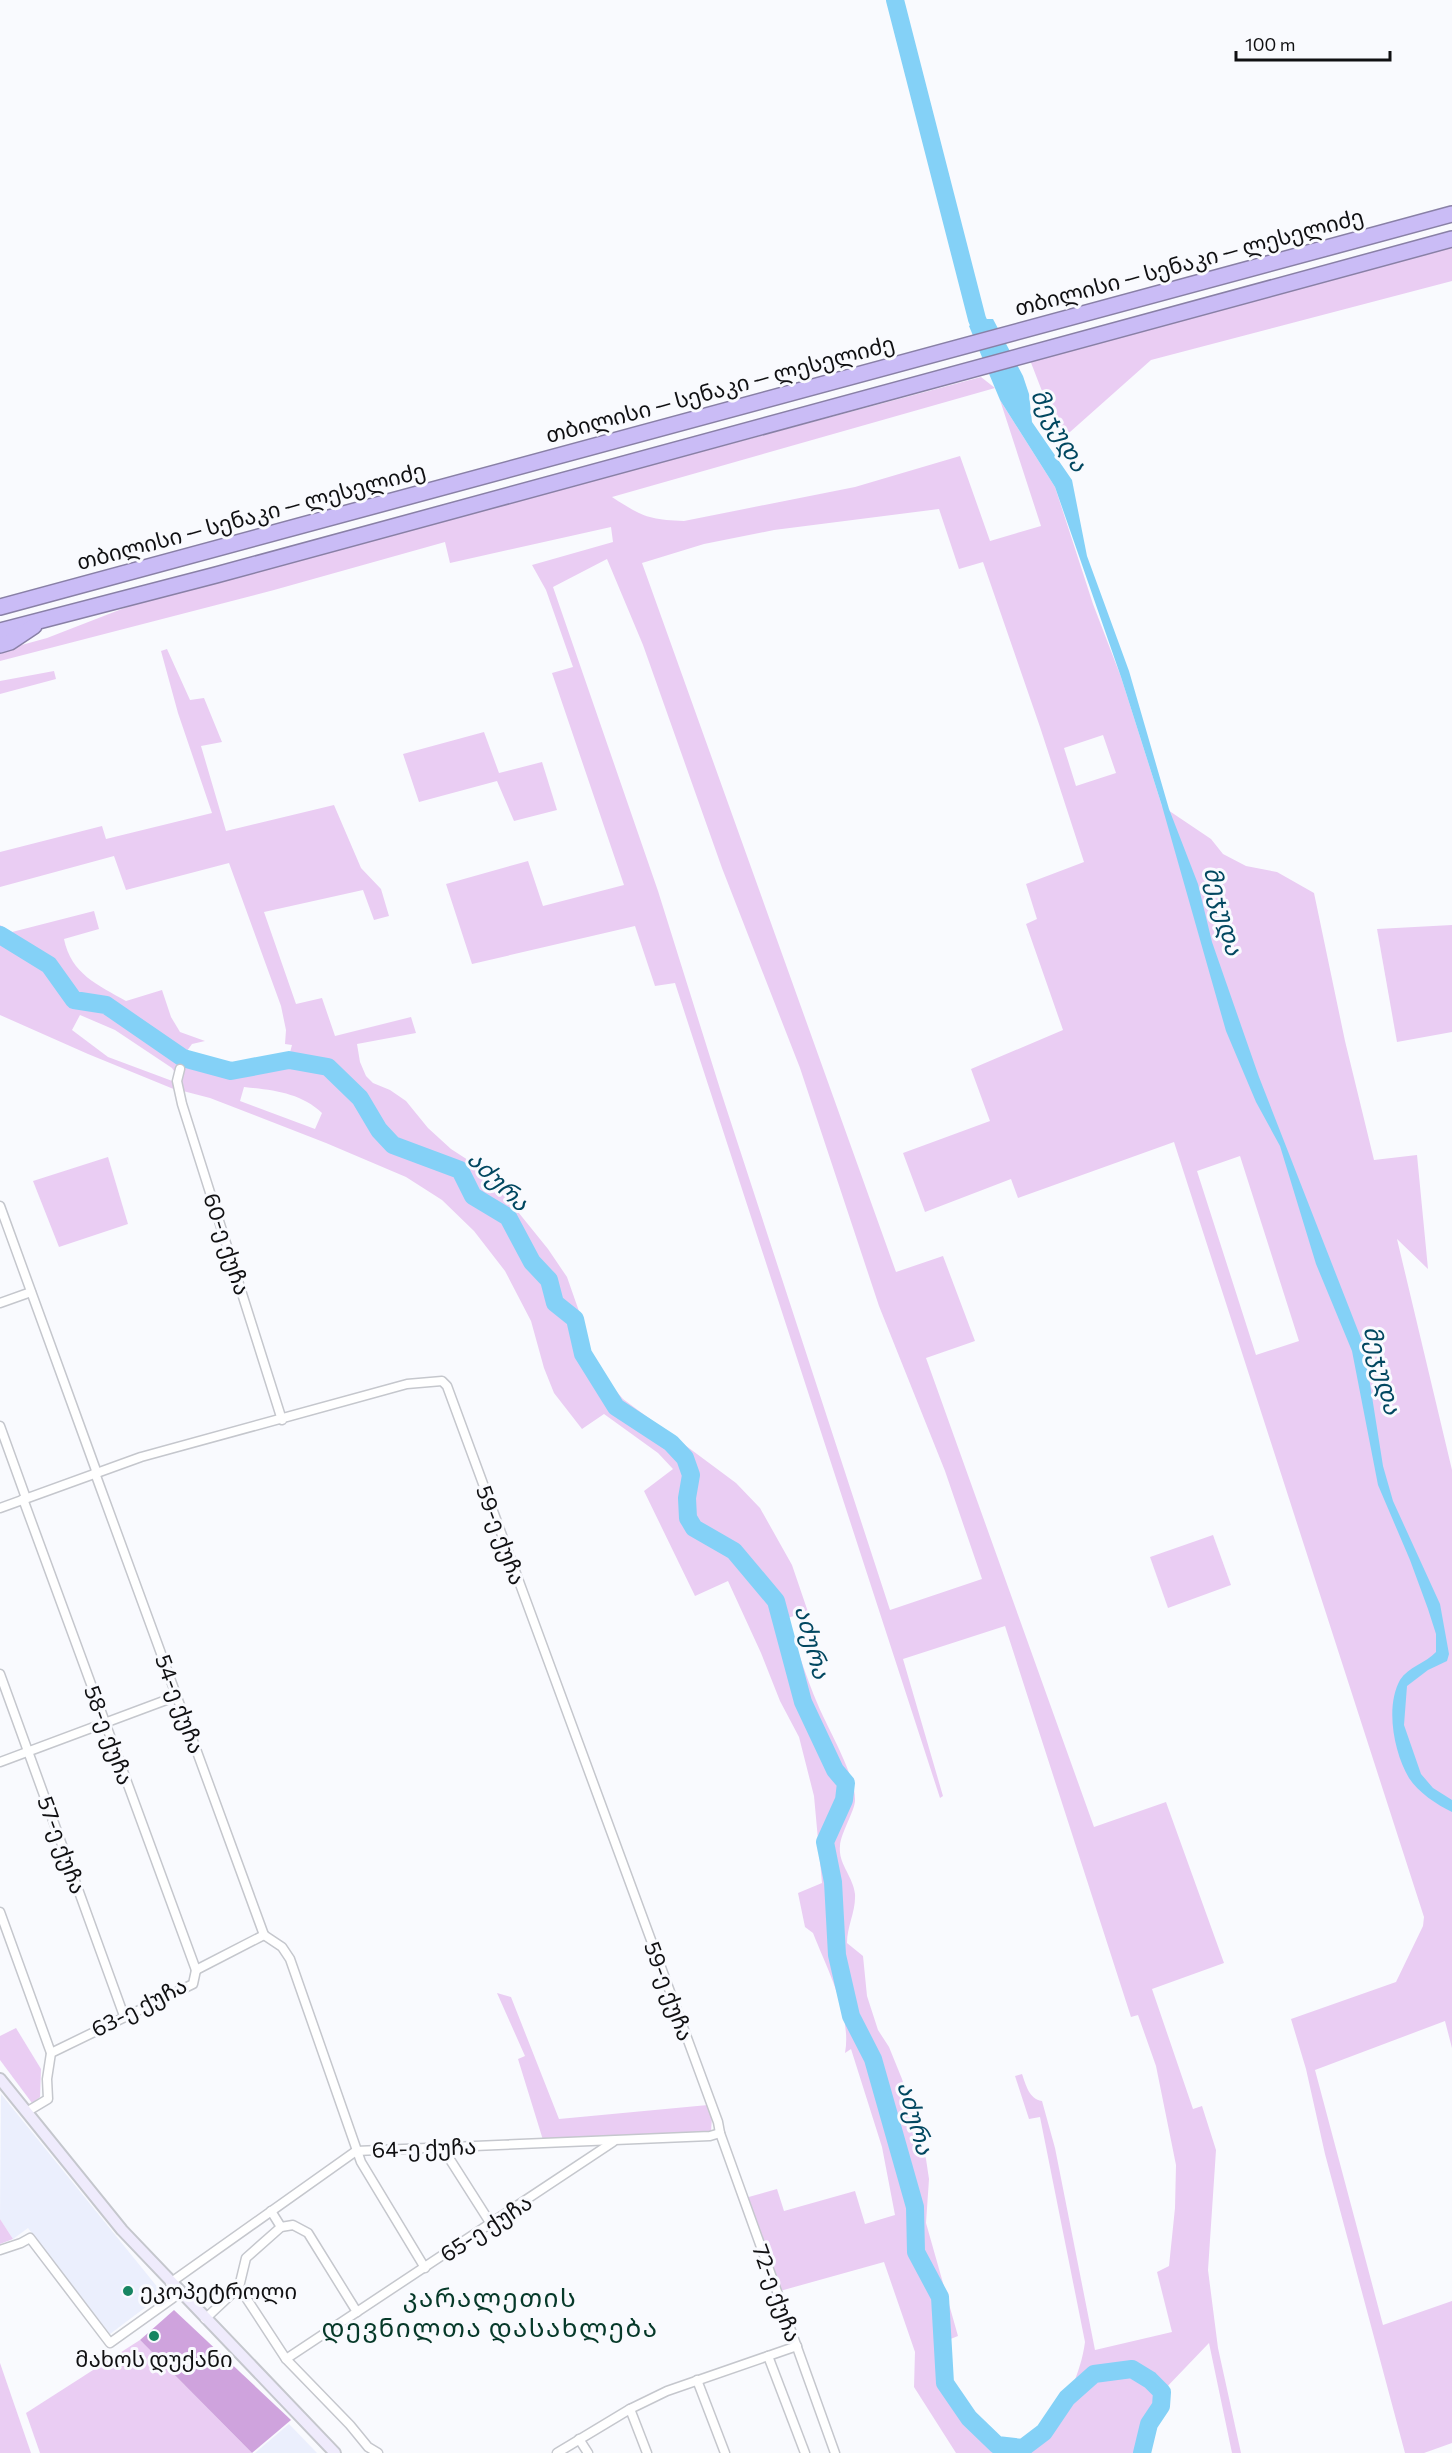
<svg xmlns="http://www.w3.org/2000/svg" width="1452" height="2453" font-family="Commissioner,'Noto Sans Georgian',sans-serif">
<rect width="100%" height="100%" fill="#f9fafe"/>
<g fill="#ebeffd">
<path d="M 1,2094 L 163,2294 L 110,2334 L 28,2228 L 13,2239 L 0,2219 Z"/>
<path d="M 289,2424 L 317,2453 L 255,2453 Z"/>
</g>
<g fill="#eacdf3" fill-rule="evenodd">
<path d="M 1452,239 L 1452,281 L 1151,360 L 1061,440 L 1028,355 Z"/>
<path d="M 981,377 L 995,388 L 612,497 C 641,516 649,520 684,521 L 855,487 L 960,456 L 990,541 L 1041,526 L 1000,400 L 1055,487 L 1093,604 L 1121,677 L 1162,806 L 1211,839 L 1223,854 L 1246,866 L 1277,872 L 1314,893 L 1345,1041 L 1374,1160 L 1417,1155 L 1428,1269 L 1397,1239 L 1452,1470 L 1452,2048 L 1445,2021 L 1315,2070 L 1383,2325 L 1452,2301 L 1452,2443 L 1424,2453 L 1405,2453 L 1325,2154 L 1306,2069 L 1291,2019 L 1396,1982 L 1423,1926 L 1424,1917 L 1174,1142 L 1018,1198 L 1011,1179 L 925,1212 L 903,1153 L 990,1121 L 971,1069 L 1063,1030 L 1026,924 L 1037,919 L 1026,884 L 1084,862 L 1040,727 L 983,562 L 959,569 L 939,509 L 774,530 L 704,544 L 642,563 L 896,1272 L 943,1256 L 975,1341 L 926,1358 L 1094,1827 L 1166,1802 L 1224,1963 L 1152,1989 L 1193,2109 L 1202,2106 L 1216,2150 L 1208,2270 L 1218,2348 L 1241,2453 L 1232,2453 L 1209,2343 L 1162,2392 L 1161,2406 L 1149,2424 L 1142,2453 L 956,2453 L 914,2387 L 915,2352 L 884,2262 L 780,2291 L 745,2198 L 777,2189 L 784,2211 L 855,2191 L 865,2224 L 895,2215 L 882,2147 L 851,2049 L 845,2053 C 852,2015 827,1969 813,1933 L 805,1927 L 798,1893 L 822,1883 L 814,1796 L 799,1737 L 780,1701 L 761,1653 L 728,1581 L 695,1596 L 644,1491 L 673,1469 L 658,1453 L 604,1414 L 582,1429 L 554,1393 L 544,1368 L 531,1321 L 505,1271 L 474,1231 L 442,1200 L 406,1177 L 326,1143 L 210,1098 L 183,1091 L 180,1082 L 187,1059 L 231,1071 L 288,1060 L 292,1045 L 285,1044 L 286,1030 L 281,1006 L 229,863 L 126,890 L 114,856 L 0,887 L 0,852 L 102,826 L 106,839 L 212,813 L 178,713 L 161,651 L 167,649 L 190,700 L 204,698 L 222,742 L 201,746 L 226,831 L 334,805 L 361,868 L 381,889 L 389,916 L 374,920 L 363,890 L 264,912 L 296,1004 L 322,998 L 335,1036 L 411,1017 L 416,1033 L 357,1044 L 360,1062 L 366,1076 L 373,1083 L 390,1090 L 406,1101 L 428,1128 L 451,1149 L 485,1171 L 548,1249 L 567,1277 L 581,1317 L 587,1344 L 598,1370 L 623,1399 L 736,1483 L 760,1508 L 792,1565 L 808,1612 L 787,1618 C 797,1648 806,1677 818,1705 C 828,1729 855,1774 855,1799 C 856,1809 841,1832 840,1846 C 838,1864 853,1876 855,1894 C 856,1911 847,1926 847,1943 L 863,1956 L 867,1996 L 878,2030 L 889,2047 L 902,2079 L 926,2159 L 929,2179 L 926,2223 L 958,2336 L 943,2342 L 945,2383 L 969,2418 L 997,2445 L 1023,2448 C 1030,2442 1039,2437 1045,2430 C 1065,2407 1081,2373 1085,2342 L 1040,2117 L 1029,2119 L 1015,2076 L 1022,2074 C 1026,2085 1029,2099 1042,2101 L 1055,2148 L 1095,2350 L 1172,2332 L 1157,2272 L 1169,2266 L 1175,2208 L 1176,2165 L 1156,2066 L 1138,2015 L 1131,2017 L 1005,1626 L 903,1659 L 943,1796 L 940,1798 L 675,983 L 655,986 L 635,926 L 472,964 L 446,884 L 528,861 L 543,906 L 624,885 L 552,673 L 573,667 L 546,590 L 532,565 L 613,542 L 611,527 L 450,563 L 445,542 L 274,590 L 0,661 L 0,651 L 47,638 L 145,600 ZM 607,559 L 643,645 L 722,868 L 800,1068 L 879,1306 L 945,1471 L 982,1579 L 890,1610 L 721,1092 L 658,891 L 553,587 ZM 1103,735 L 1116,773 L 1076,786 L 1064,748 ZM 244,1087 C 273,1090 301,1093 322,1113 L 315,1129 L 240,1101 ZM 1240,1156 L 1299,1341 L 1256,1355 L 1197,1171 Z"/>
<path d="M 54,671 L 56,679 L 0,694 L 0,681 Z"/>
<path d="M 484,732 L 499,773 L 542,762 L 557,810 L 514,821 L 497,781 L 419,802 L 403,754 Z"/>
<path d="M 94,911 L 99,929 L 64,939 C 71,974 98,985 126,1001 L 162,990 L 171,1017 L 180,1032 L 205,1041 L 192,1044 L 184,1055 L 108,1002 L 75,997 L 48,960 L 0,930 L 0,925 L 12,932 Z"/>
<path d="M 1452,925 L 1452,1032 L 1397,1042 L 1377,929 Z"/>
<path d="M 0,938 L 47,968 L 72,1002 L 106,1009 L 183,1059 L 176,1074 L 172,1068 L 115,1030 L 80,1015 L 72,1030 L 108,1057 L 175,1082 L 176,1090 L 88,1054 L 0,1015 Z"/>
<path d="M 108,1157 L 128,1224 L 59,1247 L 33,1181 Z"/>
<path d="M 1213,1535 L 1231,1585 L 1168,1608 L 1150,1557 Z"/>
<path d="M 497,1993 L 511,1997 L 559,2119 L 708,2105 L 712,2117 L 711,2132 L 543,2140 L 518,2059 L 525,2056 Z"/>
<path d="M 16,2028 L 41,2069 L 40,2097 L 32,2103 L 0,2060 L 0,2036 Z"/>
<path d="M 0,2219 L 13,2239 L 0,2244 Z"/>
<path d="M 140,2340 L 252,2453 L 40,2453 L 26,2413 Z"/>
<path d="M 0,2363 L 31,2453 L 0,2453 Z"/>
</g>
<path fill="#cfa3dd" d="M 174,2310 L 291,2420 L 252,2453 L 140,2340 Z"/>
<path fill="#84d1f7" d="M 977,319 L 993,319 L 1023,376 L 1029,394 L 1032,422 L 1072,480 L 1087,556 L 1129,671 L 1169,809 L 1198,884 L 1212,942 L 1259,1077 L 1364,1346 L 1383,1466 L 1393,1501 L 1440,1604 L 1449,1654 L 1447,1661 L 1428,1670 L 1407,1686 L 1404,1725 L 1421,1774 L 1433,1788 L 1452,1800 L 1452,1812 C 1437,1805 1418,1792 1409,1778 C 1394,1753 1385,1707 1400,1680 C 1408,1667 1426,1663 1436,1652 L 1436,1634 L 1428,1609 L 1410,1560 L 1378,1485 L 1352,1351 L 1316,1264 L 1280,1146 L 1256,1102 L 1226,1031 L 1162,806 L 1121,677 L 1055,487 L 1000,400 L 969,326 Z"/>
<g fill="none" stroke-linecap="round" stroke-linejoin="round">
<g stroke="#84d1f7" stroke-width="18">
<path d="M 895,0 L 977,319 L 986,340"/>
<path d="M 0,935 L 49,965 L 74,1000 L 106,1005 L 183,1058 L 231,1071 L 289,1060 L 328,1067 L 360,1098 L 379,1130 L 393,1145 L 460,1170 L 473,1196 L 508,1217 L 532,1262 L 549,1280 L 555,1303 L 575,1319 L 583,1354 L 616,1407 L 671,1443 L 685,1458 L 691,1475 L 687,1498 L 688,1518 L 694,1528 L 734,1551 L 776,1601 L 803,1702 L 835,1770 L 846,1783 L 844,1800 L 825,1842 L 833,1882 L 837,1955 L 851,2016 L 873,2059 L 915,2207 L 916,2252 L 940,2297 L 945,2383 L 969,2418 L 997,2445 L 1023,2448 L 1044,2432 L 1067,2398 L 1094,2374 L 1132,2369 L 1150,2380 L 1162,2392 L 1161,2406 L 1149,2424 L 1142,2453"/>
</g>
<g stroke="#c5c7cd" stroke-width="11">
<g id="street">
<path d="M 180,1069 L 177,1081 L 182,1104 L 282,1420"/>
<path d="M 0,1206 L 97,1473"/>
<path d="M 0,1303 L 31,1292"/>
<path d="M 0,1426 L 26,1498"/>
<path d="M 95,1473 L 264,1935"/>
<path d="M 23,1499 L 196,1970"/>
<path d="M 0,1508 L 141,1457 L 407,1384 L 442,1381 L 447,1386 L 718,2122 L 720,2133 L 835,2453"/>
<path d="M 0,1674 L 124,2016"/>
<path d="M 0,1762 L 177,1696"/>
<path d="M 0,1912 L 51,2053"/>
<path d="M 264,1935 L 282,1947 L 290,1959 L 361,2162 L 425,2268"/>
<path d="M 196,1970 L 264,1935"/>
<path d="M 28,2111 L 48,2099 L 47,2079 L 51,2053 L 193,1984 L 196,1970"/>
<path d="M 442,2147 L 491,2224"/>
<path d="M 271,2211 L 281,2227"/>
<path d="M 0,2250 L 21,2243 L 30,2238 L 110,2343 L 180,2293"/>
<path d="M 170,2283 L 356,2151 L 710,2136 L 720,2133"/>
<path d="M 239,2287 L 286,2359 L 350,2425 L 368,2447 L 378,2453"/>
<path d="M 239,2287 L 246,2258 L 281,2227 L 293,2225 L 308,2233 L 357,2312"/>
<path d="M 205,2319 L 239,2287"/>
<path d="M 768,2356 L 805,2453"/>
<path d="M 286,2359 L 613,2142"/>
<path d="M 697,2380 L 725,2453"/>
<path d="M 630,2409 L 647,2453"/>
<path d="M 579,2439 L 588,2453"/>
<path d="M 557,2453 L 630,2409 L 667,2391 L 797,2346"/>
</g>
</g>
<g stroke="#c5c7cd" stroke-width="14">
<path id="secondary" d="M 0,2079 L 122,2230 L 335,2453"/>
</g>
<g stroke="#8980a6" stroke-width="18">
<g id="highway">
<path d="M 0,607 L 1452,214"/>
<path d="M 0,631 L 216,575 L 1452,239"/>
<path d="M 0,645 L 10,642 L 34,626"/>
</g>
</g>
<use href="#street" stroke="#fff" stroke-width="8"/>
<use href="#secondary" stroke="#efebfc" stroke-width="10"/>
<use href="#highway" stroke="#cabcf6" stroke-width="15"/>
</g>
<g fill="#178562" stroke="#f9fafe" stroke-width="2">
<circle cx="128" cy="2291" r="6"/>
<circle cx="154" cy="2336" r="6"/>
</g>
<g text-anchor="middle" stroke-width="6" stroke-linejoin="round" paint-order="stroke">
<g font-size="22" fill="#101012" stroke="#f9fafe">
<text transform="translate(1189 262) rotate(-15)" y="8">თბილისი — სენაკი — ლესელიძე</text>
<text transform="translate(720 389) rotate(-15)" y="8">თბილისი — სენაკი — ლესელიძე</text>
<text transform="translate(251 516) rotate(-15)" y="8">თბილისი — სენაკი — ლესელიძე</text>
<text transform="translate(227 1244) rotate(72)" y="8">60-ე ქუჩა</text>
<text transform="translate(501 1535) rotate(70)" y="8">59-ე ქუჩა</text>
<text transform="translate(180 1704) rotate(70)" y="8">54-ე ქუჩა</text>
<text transform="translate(109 1735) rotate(70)" y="8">58-ე ქუჩა</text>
<text transform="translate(62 1845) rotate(70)" y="8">57-ე ქუჩა</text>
<text transform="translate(669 1991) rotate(70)" y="8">59-ე ქუჩა</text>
<text transform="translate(139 2007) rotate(-27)" y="8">63-ე ქუჩა</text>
<text transform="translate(424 2148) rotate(-2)" y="8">64-ე ქუჩა</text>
<text transform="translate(486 2228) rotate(-33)" y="8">65-ე ქუჩა</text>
<text transform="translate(777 2293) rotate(70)" y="8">72-ე ქუჩა</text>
</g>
<g font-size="22" fill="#101012" stroke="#f9fafe" text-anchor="start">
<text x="140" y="2299">ეკოპეტროლი</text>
<text x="154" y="2367" text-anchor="middle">მახოს დუქანი</text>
</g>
<g font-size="24" font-style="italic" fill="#014760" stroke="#f9fafe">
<text transform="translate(1059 430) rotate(61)" y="8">მეჯუდა</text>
<text transform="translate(1223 911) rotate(75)" y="8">მეჯუდა</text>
<text transform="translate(498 1181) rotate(44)" y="8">აძურა</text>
<text transform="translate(1382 1370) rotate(76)" y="8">მეჯუდა</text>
<text transform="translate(812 1642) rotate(75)" y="8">აძურა</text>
<text transform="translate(915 2118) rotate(74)" y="8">აძურა</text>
</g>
<g font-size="26" letter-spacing="1.5" fill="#063929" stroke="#f9fafe">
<text x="490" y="2307">კარალეთის<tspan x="490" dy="30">დევნილთა დასახლება</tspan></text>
</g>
</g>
<path d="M1236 51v9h154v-9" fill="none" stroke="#101012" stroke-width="3"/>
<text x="1245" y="51" font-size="18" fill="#101012" stroke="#f9fafe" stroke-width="4.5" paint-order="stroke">100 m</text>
</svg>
